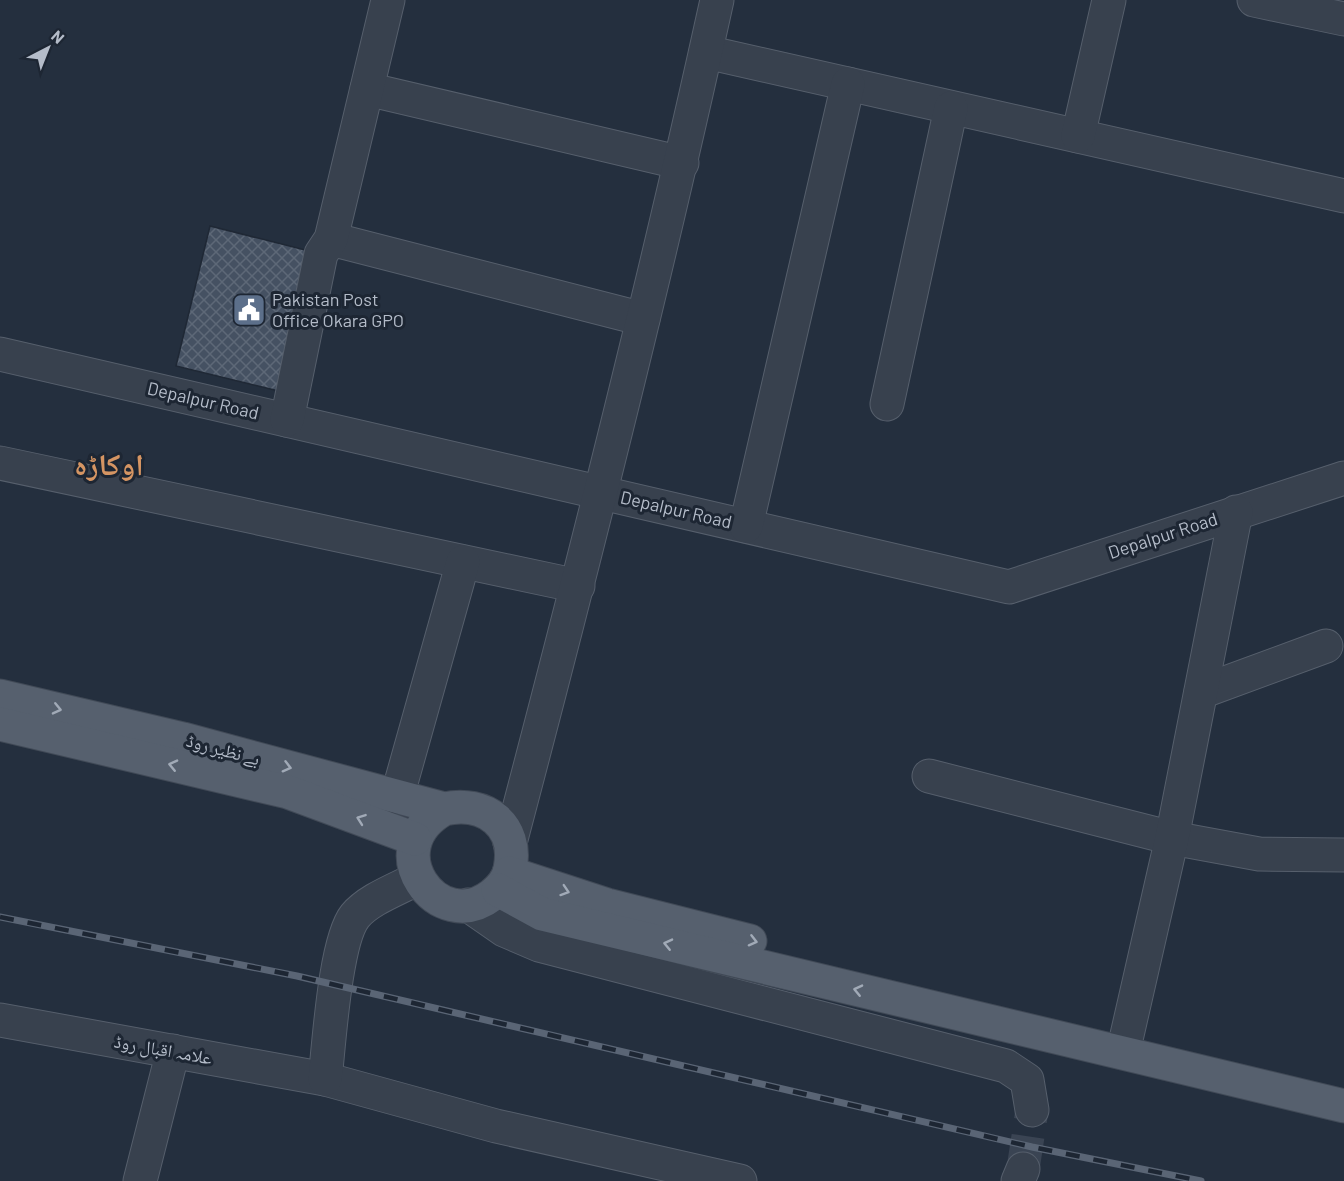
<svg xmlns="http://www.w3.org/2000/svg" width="1344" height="1181" font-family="Barlow,'Noto Naskh Arabic',sans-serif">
<defs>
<pattern id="building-cross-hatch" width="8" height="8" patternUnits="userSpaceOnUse" patternTransform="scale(1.5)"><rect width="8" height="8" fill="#455162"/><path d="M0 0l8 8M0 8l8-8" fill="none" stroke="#5d6877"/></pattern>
</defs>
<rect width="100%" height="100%" fill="#242f3e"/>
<path fill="url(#building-cross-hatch)" stroke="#1f2835" stroke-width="1.5" d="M 210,226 L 321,254 L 287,393 L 176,366 Z"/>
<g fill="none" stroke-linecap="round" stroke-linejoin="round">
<path stroke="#3a4453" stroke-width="33" stroke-dasharray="33 16" stroke-linecap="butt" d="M 1023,1169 L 1032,1110"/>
<g stroke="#565f6c" stroke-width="35">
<g id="minor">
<path d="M 1254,0 L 1344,19"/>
<path d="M 706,52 L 1344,196"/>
<path d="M 367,89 L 682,163"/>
<path d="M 1078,136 L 1109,0"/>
<path d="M 331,239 L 643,319"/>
<path d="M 0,354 L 1009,587 L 1344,478"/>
<path d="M 887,404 L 951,108"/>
<path d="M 287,420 L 321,254 L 331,239 L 388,0"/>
<path d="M 0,463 L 578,586"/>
<path d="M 746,526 L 848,84"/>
<path d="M 1201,692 L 1326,646"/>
<path d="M 929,776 L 1172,838 L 1259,854 L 1344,855"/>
<path d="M 397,797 L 463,562"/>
<path d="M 510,843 C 584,563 655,283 717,0"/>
<path d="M 468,905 L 504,930 L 539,945 L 1006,1066 L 1027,1080 L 1032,1110"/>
<path d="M 0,1020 L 325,1079 L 496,1126 L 740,1181"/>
<path d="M 1127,1035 L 1172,838 L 1236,512"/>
<path d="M 325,1079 C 329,1045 335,941 355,916 C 369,899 398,889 418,878"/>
<path d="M 140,1181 L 173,1051"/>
<path d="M 1018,1181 L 1023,1169"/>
</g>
</g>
<g stroke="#414a57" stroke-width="35">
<g id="major">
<path d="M 0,696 L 183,739 L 444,809 C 485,800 519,825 510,869 C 508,880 501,888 492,895 C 438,937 374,848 444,809"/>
<path d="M 0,724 L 288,792 L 415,839"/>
<path d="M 509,873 L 607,905 L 750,941"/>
<path d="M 498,890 L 542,914 L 1344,1106"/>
</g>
</g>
<use href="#minor" stroke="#38414e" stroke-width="33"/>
<use href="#major" stroke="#56606e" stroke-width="33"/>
<g stroke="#5a6575" stroke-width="7">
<path id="rail" d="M 0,917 L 297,976 L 1032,1147 L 1201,1181"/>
</g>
<use href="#rail" stroke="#1d2633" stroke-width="4.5" stroke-dasharray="14" stroke-linecap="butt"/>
</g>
<defs><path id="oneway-chevron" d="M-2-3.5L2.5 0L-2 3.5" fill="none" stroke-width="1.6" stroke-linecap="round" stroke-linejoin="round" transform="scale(1.5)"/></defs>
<g stroke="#a1aab7">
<use href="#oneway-chevron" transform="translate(57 709) rotate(13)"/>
<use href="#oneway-chevron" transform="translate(173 765) rotate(-167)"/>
<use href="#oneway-chevron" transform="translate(287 767) rotate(15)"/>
<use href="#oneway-chevron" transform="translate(361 819) rotate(-160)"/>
<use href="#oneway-chevron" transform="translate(565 891) rotate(18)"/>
<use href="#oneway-chevron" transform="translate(753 941) rotate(14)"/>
<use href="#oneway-chevron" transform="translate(668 944) rotate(-167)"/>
<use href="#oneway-chevron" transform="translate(858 990) rotate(-167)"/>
</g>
<defs>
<g id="civic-square" transform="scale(1.725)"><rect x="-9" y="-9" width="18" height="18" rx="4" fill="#5c6f8a" stroke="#1d2633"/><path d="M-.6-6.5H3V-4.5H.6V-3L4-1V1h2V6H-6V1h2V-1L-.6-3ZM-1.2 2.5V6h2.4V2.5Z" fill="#fff"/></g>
</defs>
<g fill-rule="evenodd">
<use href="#civic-square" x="249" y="310"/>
</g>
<g text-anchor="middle" stroke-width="6" stroke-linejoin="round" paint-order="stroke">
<g font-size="18" fill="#b4bcc9" stroke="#1d2633" text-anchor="start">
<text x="272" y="306">Pakistan Post<tspan x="272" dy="21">Office Okara GPO</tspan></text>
</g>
<g font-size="18" fill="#b4bcc9" stroke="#1d2633">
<text transform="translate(203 401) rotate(13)" y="6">Depalpur Road</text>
<text transform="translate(676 510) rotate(13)" y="6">Depalpur Road</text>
<text transform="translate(1163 536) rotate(-18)" y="6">Depalpur Road</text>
<text transform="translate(223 750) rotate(15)" y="6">بے نظیر روڈ</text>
<text transform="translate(163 1050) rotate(10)" y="6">علامہ اقبال روڈ</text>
</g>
<g font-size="30" font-weight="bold" fill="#d59563" stroke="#1d2633">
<text x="109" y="475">اوکاڑہ</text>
</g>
</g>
<g transform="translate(48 48) rotate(42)" stroke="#1d2633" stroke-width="4.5" paint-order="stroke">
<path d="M0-4.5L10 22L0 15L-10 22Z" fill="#b4bcc9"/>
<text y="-9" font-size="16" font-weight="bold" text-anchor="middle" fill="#b4bcc9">N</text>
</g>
</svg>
